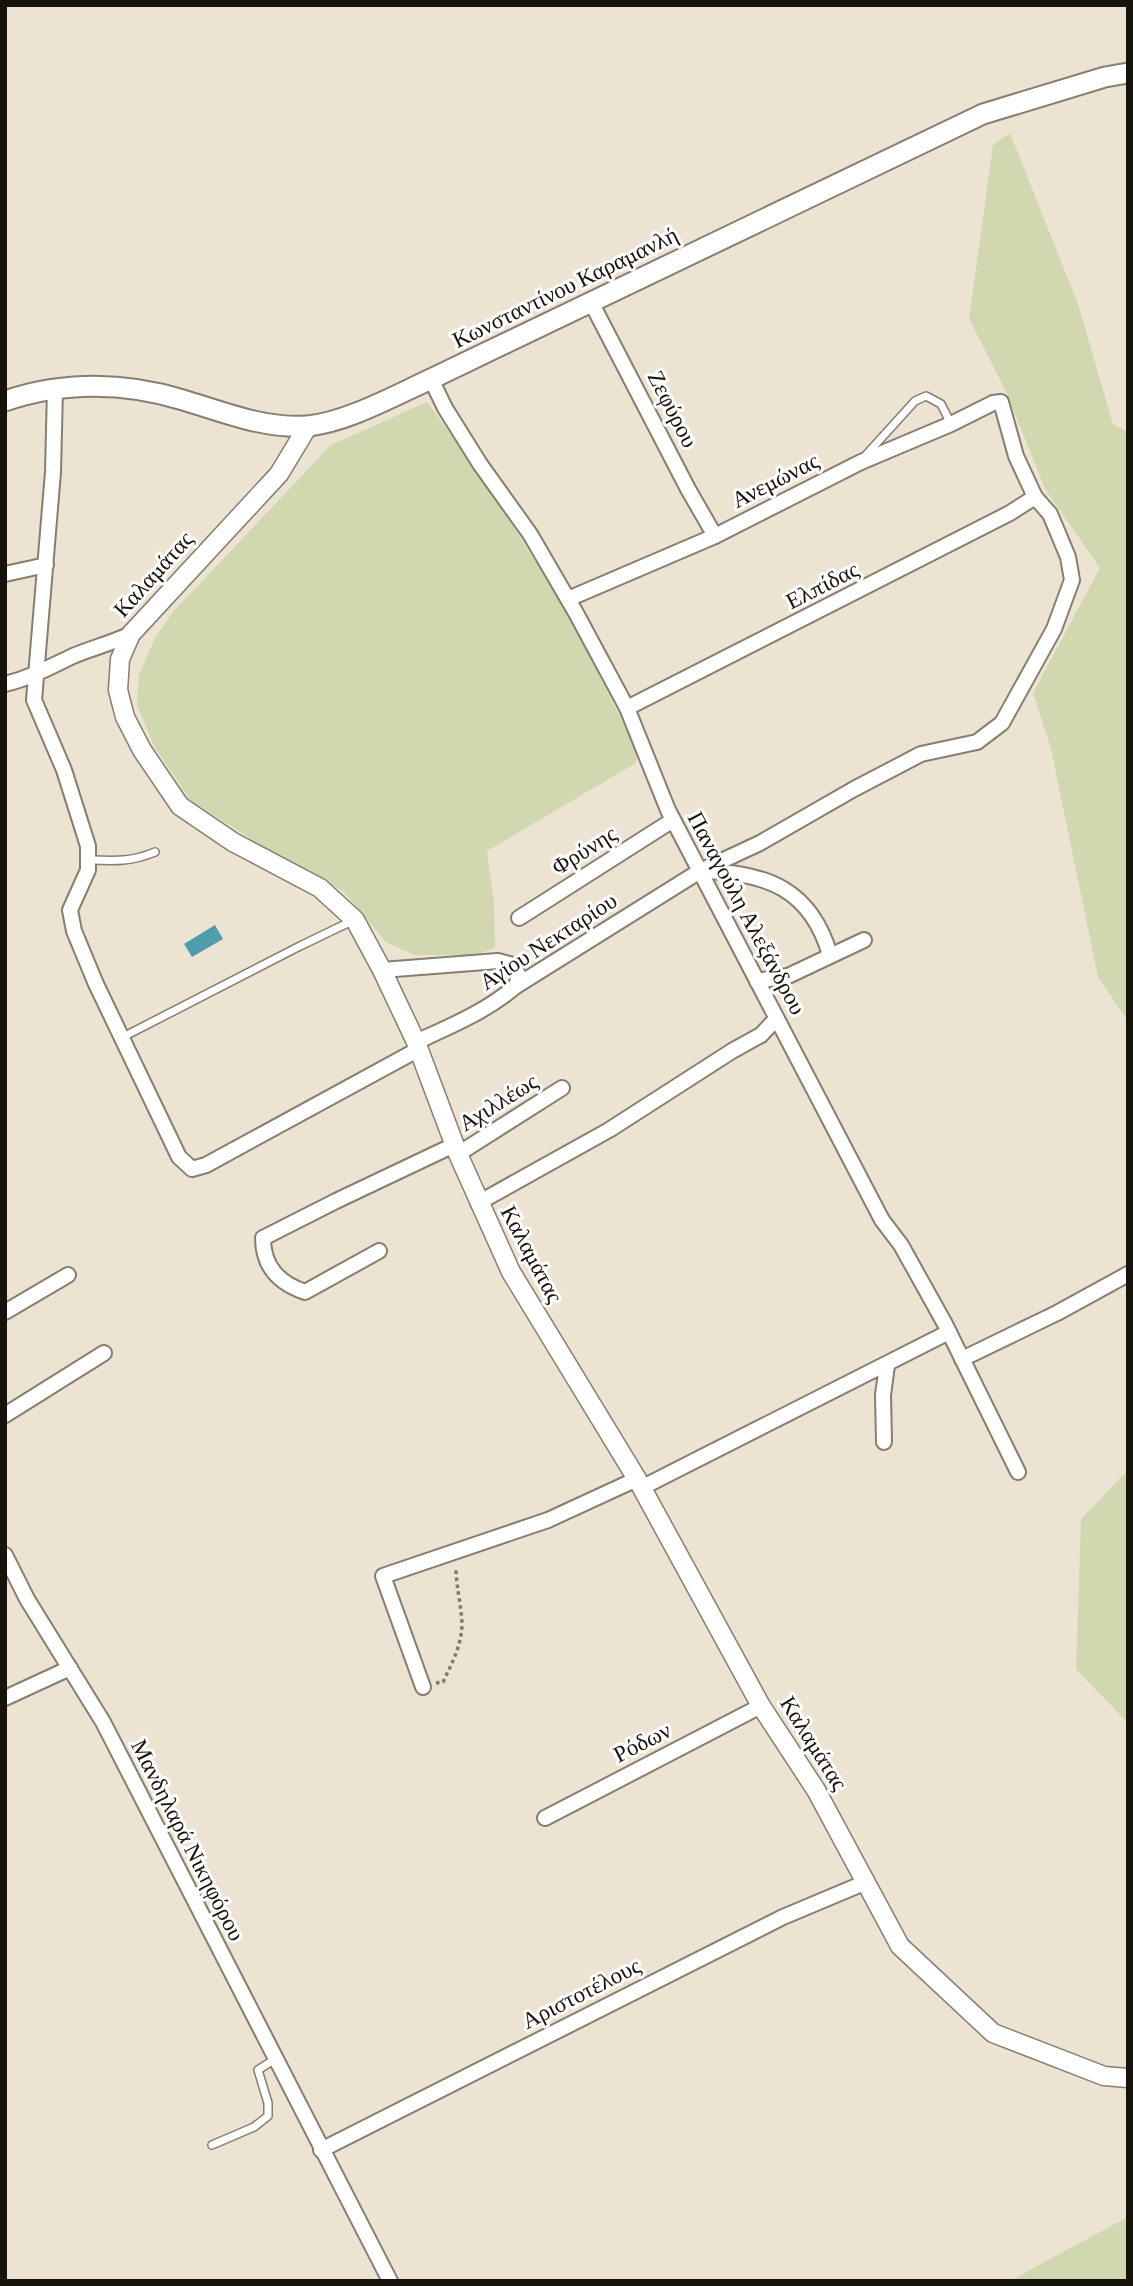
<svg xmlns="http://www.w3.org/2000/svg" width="1133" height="2286" font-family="'Crimson Pro',serif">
<rect width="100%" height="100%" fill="#ede3d3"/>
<g fill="#d1d8b0">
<path d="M 1010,133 L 1078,304 L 1113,424 L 1128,432 L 1128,1021 L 1098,977 L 1051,749 L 1033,693 L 1100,568 L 1045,489 L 1006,391 L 969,319 L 993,145 Z"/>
<path d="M 427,402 L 476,469 L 563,605 L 637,750 L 636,763 L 487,851 L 494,902 L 495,948 L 475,955 L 414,955 L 386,942 L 343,891 L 264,847 L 191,801 L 154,746 L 137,705 L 139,675 L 154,640 L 172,613 L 293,485 L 331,445 Z"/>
<path d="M 1128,1470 L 1128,1723 L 1076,1669 L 1081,1519 Z"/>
<path d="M 1128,2217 L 1128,2281 L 1012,2281 L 1022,2274 Z"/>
</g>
<path fill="#509dae" d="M 215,925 L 223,939 L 192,957 L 184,944 Z"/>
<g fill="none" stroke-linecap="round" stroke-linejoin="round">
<g stroke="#877e70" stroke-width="10">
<g id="service">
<path d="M 866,455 L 915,401 L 926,396 L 941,404 L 951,424"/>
<path d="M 90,860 C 115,861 131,862 155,852"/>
<path d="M 123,1037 L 300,946 L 354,920"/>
<path d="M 212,2145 L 254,2127 L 268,2116 L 268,2103 L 258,2070 L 275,2059"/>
</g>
</g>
<g stroke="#877e70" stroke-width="18">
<g id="minor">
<path d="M 591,302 L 688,489 L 715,536"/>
<path d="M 431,379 L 445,408 L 480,464 L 530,534 L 576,613 L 627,708 L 668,810 L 882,1220 L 901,1245 L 945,1324 L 1018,1472"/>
<path d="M 55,389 L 53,472 L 34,700 L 64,770 L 88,846 L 88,870 L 70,910 L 74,931 L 96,984 L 179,1157 L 192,1169 L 206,1165 L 419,1049"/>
<path d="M 5,574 L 46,565"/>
<path d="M 5,684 C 30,678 50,667 73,656 C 92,648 112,643 131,634"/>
<path d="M 627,708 L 1010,513 L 1035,497"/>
<path d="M 705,871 C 768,873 811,890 830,955"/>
<path d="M 519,918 L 673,820"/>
<path d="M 382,970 L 498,961 L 513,965 L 519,976 L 516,986"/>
<path d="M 757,981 L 788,976 L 864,940"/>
<path d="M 416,1042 C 451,1026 487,1011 516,986 L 700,871 L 760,843 L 854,789 L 921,754 L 977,742 L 1002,723 L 1054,629 L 1072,580 L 1068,557 L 1050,514 L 1035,497 L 1016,456 L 1001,402 L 993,403 L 951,424 L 861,462 L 715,536 L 568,599"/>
<path d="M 458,1154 L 562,1088"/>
<path d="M 478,1203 L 609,1130 L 732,1051 L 761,1035 L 776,1019"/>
<path d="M 379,1251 L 305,1292 C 279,1283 263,1267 263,1238 L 336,1201 L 454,1145"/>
<path d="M 5,1312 L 68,1275"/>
<path d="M 962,1359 L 1057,1313 L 1128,1274"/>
<path d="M 5,1415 L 104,1353"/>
<path d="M 884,1442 L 883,1395 L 887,1365"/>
<path d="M 641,1488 L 949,1332"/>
<path d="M 5,1555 L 27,1599 L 103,1722 L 390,2281"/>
<path d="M 423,1687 L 383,1576 L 548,1520 L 637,1479"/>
<path d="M 5,1698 L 70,1668"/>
<path d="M 545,1818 L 761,1706"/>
<path d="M 321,2150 L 783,1917 L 864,1883"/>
</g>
</g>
<g stroke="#877e70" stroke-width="21">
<path id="tertiary" d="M 308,426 L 279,474 L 131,634 L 120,659 L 118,690 L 125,717 L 142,750 L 180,806 L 233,842 L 320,888 L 355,920 L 382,970 L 416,1042 L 458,1154 L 511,1272 L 637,1479 L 761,1706 L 816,1790 L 900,1946 L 993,2033 L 1104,2076 L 1128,2078"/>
</g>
<g stroke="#877e70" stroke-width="23">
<path id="secondary" d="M 5,401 C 63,381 125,382 183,400 C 224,412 264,429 307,426 C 345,423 396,395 431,379 L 983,114 L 1105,77 L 1128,73"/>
</g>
<path stroke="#7f796e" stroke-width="3.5" stroke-dasharray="3.5 3.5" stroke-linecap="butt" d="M 436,1683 L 443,1682 C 452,1663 462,1645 462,1623 C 461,1604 456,1586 456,1567"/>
<use href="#service" stroke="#fff" stroke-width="7"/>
<use href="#minor" stroke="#fff" stroke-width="14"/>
<use href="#tertiary" stroke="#fff" stroke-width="18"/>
<use href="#secondary" stroke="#fff" stroke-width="19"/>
</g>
<g text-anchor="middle" stroke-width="6" stroke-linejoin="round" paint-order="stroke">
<g font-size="23" fill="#16130d" stroke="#fff">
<text transform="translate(565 287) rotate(-26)" y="8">Κωνσταντίνου Καραμανλή</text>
<text transform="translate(673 409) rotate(63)" y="8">Ζεφύρου</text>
<text transform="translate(775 480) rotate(-27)" y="8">Ανεμώνας</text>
<text transform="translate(153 574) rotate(-48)" y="8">Καλαμάτας</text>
<text transform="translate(822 585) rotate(-27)" y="8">Ελπίδας</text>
<text transform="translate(584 850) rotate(-32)" y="8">Φρύνης</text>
<text transform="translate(747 913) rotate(62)" y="8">Παναγούλη Αλεξάνδρου</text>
<text transform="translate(548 941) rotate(-33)" y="8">Αγίου Νεκταρίου</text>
<text transform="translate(498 1102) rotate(-32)" y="8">Αχιλλέως</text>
<text transform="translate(532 1254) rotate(62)" y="8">Καλαμάτας</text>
<text transform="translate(642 1742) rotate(-27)" y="8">Ρόδων</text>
<text transform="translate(814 1743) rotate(58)" y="8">Καλαμάτας</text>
<text transform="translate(188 1840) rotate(63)" y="8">Μανδηλαρά Νικηφόρου</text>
<text transform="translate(581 1993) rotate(-27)" y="8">Αριστοτέλους</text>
</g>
</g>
<rect width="1133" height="2286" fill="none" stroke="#16130d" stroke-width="14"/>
</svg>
